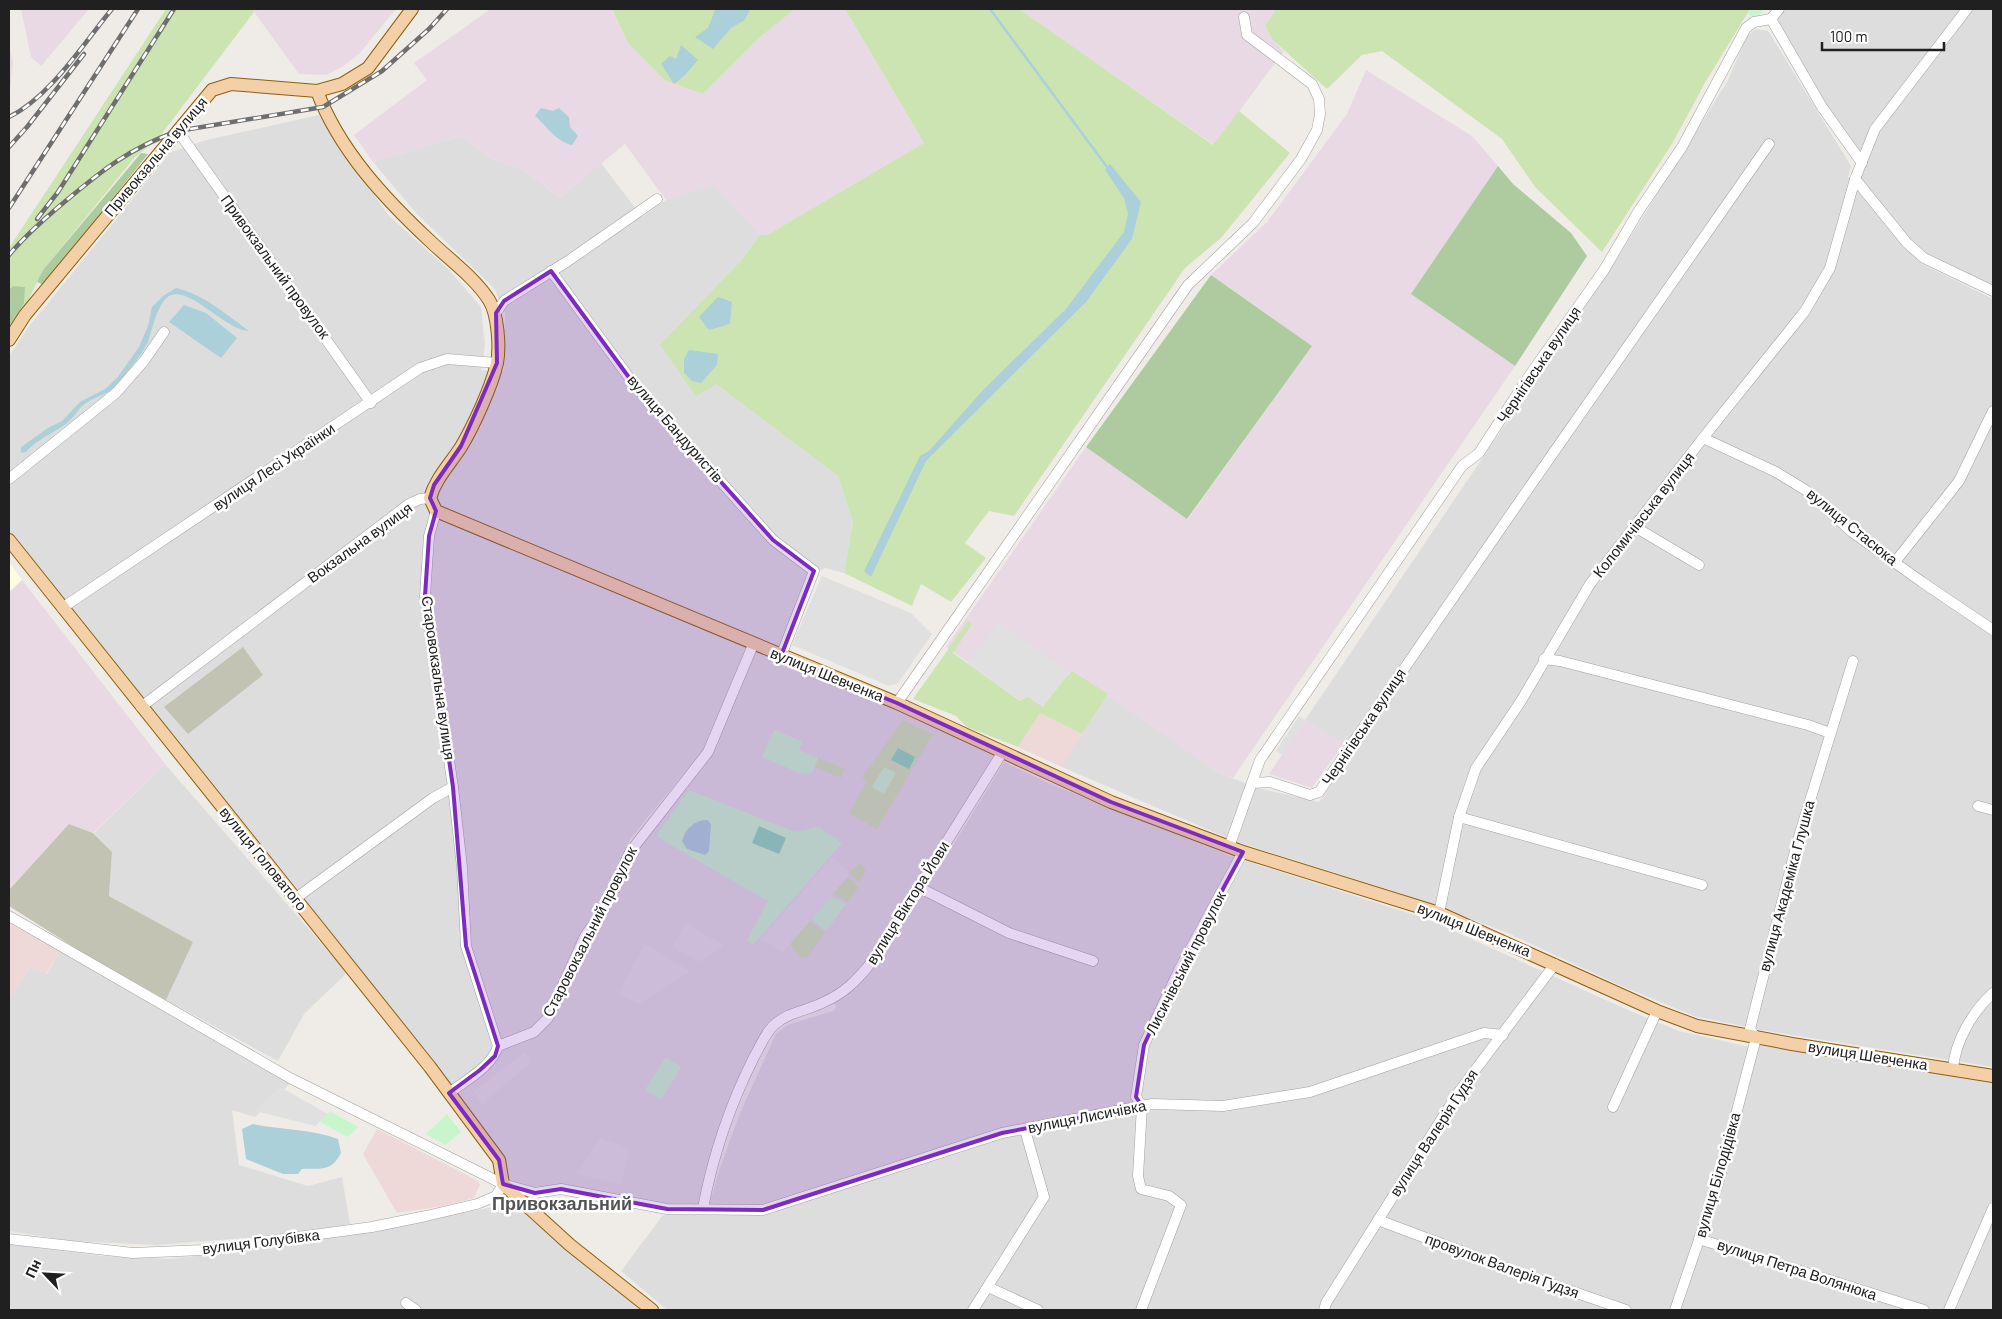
<svg xmlns="http://www.w3.org/2000/svg" width="2002" height="1319" font-family="Barlow,sans-serif">
<rect width="100%" height="100%" fill="#efece7"/>
<g fill="#ddd">
<path d="M 1778,9 L 1993,9 L 1993,291 L 1927,259 L 1855,179 L 1862,163 L 1771,19 Z"/>
<path d="M 1756,29 L 1768,31 L 1851,166 L 1848,177 L 1894,234 L 1922,264 L 1993,299 L 1993,1067 L 1761,1030 L 1694,1016 L 1617,984 L 1508,933 L 1403,894 L 1237,842 L 1062,767 L 1069,753 L 1108,694 L 1219,773 L 1258,788 L 1319,802 L 1354,751 L 1305,720 L 1606,276 L 1727,82 L 1747,36 Z"/>
<path d="M 319,115 L 388,215 L 449,270 L 481,307 L 485,346 L 481,370 L 504,371 L 505,313 L 494,288 L 417,214 L 373,162 L 460,136 L 492,159 L 524,170 L 560,198 L 601,163 L 642,217 L 666,200 L 713,184 L 760,235 L 740,262 L 716,384 L 838,476 L 853,522 L 844,573 L 825,568 L 806,576 L 779,648 L 750,637 L 703,750 L 630,839 L 598,909 L 580,935 L 545,1016 L 533,1028 L 491,1055 L 478,1068 L 450,1088 L 296,887 L 263,848 L 261,849 L 9,532 L 9,356 L 30,325 L 171,152 L 206,140 Z"/>
<path d="M 753,645 L 1002,752 L 933,878 L 1004,762 L 1050,784 L 1231,856 L 1427,919 L 1630,1011 L 1679,1031 L 1749,1047 L 1712,1183 L 1670,1310 L 667,1310 L 621,1271 L 663,1215 L 706,1215 L 720,1168 L 740,1113 L 776,1034 L 787,1025 L 833,1011 L 837,1006 L 828,1000 L 773,1026 L 738,1089 L 703,1208 L 667,1209 L 503,1184 L 499,1160 L 449,1093 L 480,1070 L 498,1046 L 534,1032 L 548,1018 L 639,839 L 703,758 Z"/>
<path d="M 165,764 L 347,973 L 304,1014 L 278,1061 L 166,1000 L 193,942 L 109,896 L 112,852 L 94,833 Z"/>
<path d="M 60,951 L 291,1083 L 255,1117 L 232,1110 L 239,1165 L 308,1186 L 342,1177 L 350,1224 L 282,1235 L 158,1245 L 71,1241 L 9,1231 L 9,998 L 31,967 L 47,974 Z"/>
<path d="M 1760,1040 L 1993,1078 L 1993,1310 L 1678,1310 Z"/>
<path d="M 516,1203 L 645,1310 L 9,1310 L 9,1244 L 102,1256 L 171,1259 L 295,1244 Z"/>
</g>
<g fill="#eed8d8">
<path d="M 1040,713 L 1082,734 L 1062,767 L 1018,747 Z"/>
<path d="M 9,923 L 60,951 L 46,974 L 31,967 L 9,998 Z"/>
<path d="M 377,1129 L 478,1181 L 480,1185 L 474,1198 L 443,1206 L 397,1213 L 363,1154 Z"/>
</g>
<g fill="#e8d9e5">
<path d="M 21,9 L 89,9 L 41,66 L 31,57 Z"/>
<path d="M 252,9 L 396,9 L 360,53 L 342,67 L 326,75 L 299,74 Z"/>
<path d="M 487,9 L 612,9 L 628,43 L 664,80 L 703,94 L 760,37 L 795,9 L 845,9 L 924,143 L 767,235 L 760,235 L 713,185 L 666,200 L 625,144 L 560,198 L 524,170 L 492,159 L 460,136 L 373,162 L 354,135 L 427,80 L 414,63 L 488,11 Z"/>
<path d="M 1023,9 L 1276,9 L 1265,26 L 1273,40 L 1284,51 L 1214,145 L 1021,11 Z"/>
<path d="M 9,45 L 13,62 L 9,100 Z"/>
<path d="M 1366,70 L 1472,136 L 1498,166 L 1412,294 L 1515,366 L 1233,778 L 1219,773 L 1072,671 L 1021,701 L 946,647 L 1086,447 L 1188,519 L 1312,346 L 1211,275 L 1267,222 L 1347,114 Z"/>
<path d="M 22,580 L 165,764 L 93,833 L 69,824 L 9,890 L 9,592 Z"/>
<path d="M 1305,720 L 1344,743 L 1312,788 L 1269,774 Z"/>
</g>
<path fill="#fcfbe3" d="M 9,562 L 22,580 L 9,592 Z"/>
<g fill="#c3c3b3">
<path d="M 243,647 L 263,675 L 188,734 L 164,707 Z"/>
<path d="M 69,824 L 93,833 L 112,852 L 109,896 L 193,942 L 166,1000 L 80,951 L 9,906 L 9,890 Z"/>
</g>
<g fill="#cce4b2">
<path d="M 166,9 L 252,9 L 254,12 L 157,140 L 135,157 L 43,270 L 28,301 L 9,330 L 9,248 Z"/>
<path d="M 612,9 L 795,9 L 760,37 L 703,94 L 664,80 L 628,43 Z"/>
<path d="M 845,9 L 1023,9 L 1022,11 L 1213,145 L 1239,111 L 1290,153 L 1221,238 L 1185,268 L 1014,516 L 989,511 L 965,543 L 986,558 L 951,602 L 921,584 L 912,606 L 844,573 L 853,522 L 838,476 L 716,384 L 696,396 L 660,345 L 740,262 L 760,235 L 767,235 L 924,143 Z"/>
<path d="M 1276,9 L 1750,9 L 1706,81 L 1672,144 L 1602,252 L 1535,187 L 1502,139 L 1382,51 L 1362,55 L 1327,89 L 1273,40 L 1265,26 Z"/>
<path d="M 968,621 L 972,624 L 953,653 L 1020,701 L 1067,676 L 1072,671 L 1108,694 L 1082,734 L 1040,713 L 1018,747 L 967,727 L 956,716 L 913,699 Z"/>
<path d="M 903,720 L 933,734 L 877,829 L 849,813 L 867,781 L 862,777 Z"/>
<path d="M 818,758 L 845,769 L 841,778 L 814,767 Z"/>
<path d="M 860,863 L 866,869 L 859,883 L 849,873 Z"/>
<path d="M 848,877 L 859,887 L 848,902 L 833,893 Z"/>
<path d="M 810,921 L 825,933 L 807,958 L 801,958 L 790,944 Z"/>
</g>
<g fill="#adcb9f">
<path d="M 141,153 L 148,154 L 44,285 L 37,282 L 43,270 Z"/>
<path d="M 1498,166 L 1513,184 L 1571,233 L 1587,256 L 1515,366 L 1411,294 Z"/>
<path d="M 1211,275 L 1312,346 L 1187,519 L 1086,447 Z"/>
<path d="M 13,286 L 25,287 L 24,303 L 9,327 L 9,290 Z"/>
</g>
<g fill="#c8f5cb">
<path d="M 1750,9 L 1764,9 L 1756,19 L 1748,14 Z"/>
<path d="M 774,730 L 803,742 L 799,750 L 818,758 L 812,773 L 802,774 L 762,757 Z"/>
<path d="M 884,767 L 896,773 L 884,794 L 872,787 Z"/>
<path d="M 689,790 L 795,832 L 819,827 L 842,843 L 753,945 L 747,940 L 768,901 L 659,838 L 657,834 Z"/>
<path d="M 831,896 L 846,904 L 826,931 L 812,919 Z"/>
<path d="M 666,1057 L 681,1067 L 661,1100 L 645,1090 Z"/>
<path d="M 330,1111 L 358,1127 L 348,1137 L 320,1122 Z"/>
<path d="M 447,1114 L 461,1132 L 445,1145 L 426,1134 Z"/>
</g>
<g fill="#8cd7b8">
<path d="M 898,748 L 915,757 L 909,769 L 891,760 Z"/>
<path d="M 759,826 L 786,838 L 779,854 L 752,843 Z"/>
</g>
<g fill="#e0e0e0">
<path d="M 822,576 L 911,613 L 932,634 L 898,683 L 889,686 L 792,645 Z"/>
<path d="M 998,622 L 1070,672 L 1043,707 L 1026,696 L 1021,701 L 968,664 Z"/>
<path d="M 1299,716 L 1305,720 L 1282,755 L 1276,751 Z"/>
<path d="M 832,857 L 850,874 L 790,944 L 783,952 L 761,939 Z"/>
<path d="M 685,922 L 724,946 L 700,962 L 673,947 Z"/>
<path d="M 645,944 L 690,971 L 639,1004 L 618,993 Z"/>
<path d="M 525,1052 L 531,1060 L 529,1064 L 482,1104 L 474,1091 Z"/>
<path d="M 280,1087 L 328,1114 L 315,1126 L 255,1111 Z"/>
<path d="M 600,1138 L 630,1148 L 621,1185 L 577,1174 Z"/>
</g>
<g fill="#abd0d9">
<path d="M 750,9 L 745,20 L 731,28 L 713,49 L 695,37 L 708,28 L 715,10 Z"/>
<path d="M 681,45 L 698,60 L 685,75 L 674,84 L 661,64 L 670,56 L 676,59 Z"/>
<path d="M 541,108 L 553,111 L 559,108 L 569,117 L 570,127 L 578,136 L 572,145 C 555,141 548,127 535,116 Z"/>
<path d="M 1110,164 L 1141,202 L 1132,239 L 1086,302 L 926,461 L 871,577 L 864,571 L 920,456 L 929,451 L 983,390 L 1066,309 L 1124,232 L 1128,214 L 1124,198 L 1105,170 Z"/>
<path d="M 176,288 C 203,294 227,315 249,331 C 227,331 192,288 171,295 C 158,300 152,330 148,342 C 143,353 133,364 126,373 C 121,380 115,388 108,392 C 99,397 88,400 81,407 C 76,413 72,419 66,424 C 53,433 36,440 26,452 L 21,453 L 21,447 L 48,428 L 62,421 L 80,402 L 105,389 L 117,378 L 139,347 L 148,326 L 152,307 L 163,296 Z"/>
<path d="M 718,297 L 732,302 L 730,324 L 709,330 L 699,317 Z"/>
<path d="M 184,305 L 206,313 L 237,338 L 221,358 L 169,322 Z"/>
<path d="M 689,350 L 718,354 L 717,365 L 701,383 L 692,381 L 684,373 L 684,359 Z"/>
<path d="M 708,820 L 711,825 L 709,851 L 705,855 L 687,849 L 682,841 C 686,828 694,820 708,820 Z"/>
<path d="M 253,1124 C 281,1130 311,1129 338,1139 L 341,1153 C 331,1172 322,1168 302,1169 L 298,1174 L 283,1174 L 246,1159 L 242,1129 Z"/>
</g>
<g fill="none" stroke-linecap="round" stroke-linejoin="round">
<path stroke="#abd0d9" stroke-width="2.5" d="M 990,9 L 1107,167"/>
<g stroke="#a1a1a1" stroke-width="11">
<g id="minor">
<path d="M 1771,19 L 1822,107 L 1862,163"/>
<path d="M 1771,19 L 1779,9"/>
<path d="M 178,131 L 371,403"/>
<path d="M 1855,179 L 1907,243 L 1924,258 L 1993,291"/>
<path d="M 551,271 L 636,387 L 773,540 L 814,571 L 781,656"/>
<path d="M 496,313 L 504,301 L 568,261 L 657,199"/>
<path d="M 1703,438 L 1776,472 L 1807,491 L 1852,532 L 1922,582 L 1993,630"/>
<path d="M 9,479 L 116,393 L 144,361 L 164,332"/>
<path d="M 436,511 L 429,536 L 425,596 L 453,787 L 462,867 L 466,946 L 498,1046 C 492,1067 466,1080 449,1093"/>
<path d="M 1635,527 L 1699,565"/>
<path d="M 1895,562 L 1959,481 L 1993,411"/>
<path d="M 62,608 L 420,368 L 447,359 L 497,363"/>
<path d="M 1544,659 L 1560,661 L 1808,725 L 1830,733"/>
<path d="M 897,703 L 1188,285 L 1253,223 L 1301,159 L 1317,130 L 1320,114 L 1319,99 L 1312,84 L 1247,35 L 1244,17"/>
<path d="M 141,707 L 409,504 L 420,499 L 430,498"/>
<path d="M 1253,783 L 1270,782 L 1310,795 L 1319,792 L 1526,492 L 1769,144"/>
<path d="M 1978,806 L 1993,810"/>
<path d="M 1229,847 L 1260,760 L 1462,466 L 1479,453 L 1527,379 L 1604,270 L 1638,212 L 1682,147 L 1746,28 L 1754,22 L 1771,19"/>
<path d="M 1702,885 L 1459,817 L 1476,768 L 1521,701 L 1590,584 L 1703,438 L 1805,311 L 1830,268 L 1855,179 L 1875,129 L 1967,9"/>
<path d="M 918,887 L 1009,933 L 1093,961"/>
<path d="M 296,898 L 433,798 L 453,787"/>
<path d="M 1439,913 L 1459,817"/>
<path d="M 9,916 L 290,1078 L 503,1184 L 535,1193 L 561,1189 L 667,1209 L 763,1210 L 1002,1133 L 1152,1104 L 1223,1106 L 1310,1092 L 1484,1033 L 1503,1035"/>
<path d="M 498,1046 L 534,1032 L 548,1018 L 585,936 L 603,911 L 630,852 L 708,752 L 753,645"/>
<path d="M 1953,1069 C 1955,1041 1973,1011 1993,993"/>
<path d="M 1613,1107 L 1657,1011"/>
<path d="M 703,1208 C 713,1155 730,1105 754,1057 C 760,1047 765,1033 774,1025 C 788,1012 806,1011 822,1003 C 845,993 856,981 871,963 L 1002,753"/>
<path d="M 1378,1220 L 1522,1274 L 1626,1310"/>
<path d="M 9,1239 L 133,1253 L 203,1250 L 372,1227 L 426,1216 L 477,1204 L 496,1196 L 503,1184"/>
<path d="M 1699,1239 L 1924,1310"/>
<path d="M 988,1287 L 1038,1310"/>
<path d="M 406,1303 L 416,1310"/>
<path d="M 973,1310 L 1044,1197 L 1025,1130"/>
<path d="M 1141,1310 L 1181,1205 L 1169,1196 L 1141,1189 L 1138,1176 L 1142,1106 L 1136,1097 L 1144,1045 L 1179,970 L 1243,852"/>
<path d="M 1324,1310 L 1326,1303 L 1458,1093 L 1555,964"/>
<path d="M 1675,1310 L 1717,1187 L 1756,1038 L 1750,1029 L 1797,843 L 1853,661"/>
<path d="M 1949,1310 L 1993,1208"/>
</g>
</g>
<g stroke="#8d5f0e" stroke-width="14">
<g id="major">
<path d="M 317,91 C 339,150 385,199 430,241 C 450,260 475,278 489,300 C 498,314 500,347 497,363 C 492,386 473,427 461,447 C 450,464 436,478 430,498 L 436,511 L 897,703 L 1111,802 L 1243,852 L 1439,913 L 1657,1011 L 1697,1026 L 1792,1044 L 1993,1076"/>
<path d="M 9,340 L 25,315 L 212,90 L 231,84 L 317,91 L 342,84 L 368,68 L 412,9"/>
<path d="M 9,540 L 430,1067 L 499,1160 L 503,1184 L 570,1245 L 652,1310"/>
</g>
</g>
<use href="#minor" stroke="#fff" stroke-width="10"/>
<use href="#major" stroke="#f3d0a8" stroke-width="12"/>
<g stroke="#6e6e6e" stroke-width="4.5">
<g id="rail">
<path d="M 9,117 C 50,97 83,44 112,9"/>
<path d="M 9,147 L 27,127 L 84,54"/>
<path d="M 9,208 L 138,9"/>
<path d="M 37,219 L 58,192 L 174,9"/>
<path d="M 9,255 C 25,236 43,220 62,204 C 100,172 129,148 178,131 L 323,107 L 382,71 L 429,29 L 447,9"/>
</g>
</g>
<use href="#rail" stroke="#fff" stroke-width="2.5" stroke-dasharray="8" stroke-linecap="butt"/>
</g>
<path fill="#7b2cbf" fill-opacity="0.2" stroke="#7b2cbf" stroke-width="4" stroke-linejoin="round" d="M 551,271 L 636,387 L 773,540 L 814,571 L 781,656 L 897,703 L 1111,802 L 1243,852 L 1179,970 L 1144,1045 L 1136,1097 L 1142,1106 L 1002,1133 L 763,1210 L 667,1209 L 561,1189 L 535,1193 L 503,1184 L 499,1160 L 449,1093 L 480,1070 L 495,1056 L 498,1046 L 466,946 L 453,787 L 425,596 L 429,536 L 436,511 L 430,498 L 434,485 L 461,446 L 497,363 L 496,313 L 504,301 Z"/>
<g text-anchor="middle" stroke-width="5" stroke-linejoin="round" paint-order="stroke">
<g font-size="15" fill="#202020" stroke="#fff">
<text transform="translate(156 157) rotate(-50)" y="5">Привокзальна вулиця</text>
<text transform="translate(275 267) rotate(54)" y="5">Привокзальний провулок</text>
<text transform="translate(1539 365) rotate(-56)" y="5">Чернігівська вулиця</text>
<text transform="translate(675 429) rotate(49)" y="5">вулиця Бандуристів</text>
<text transform="translate(274 467) rotate(-34)" y="5">вулиця Лесі Українки</text>
<text transform="translate(1644 515) rotate(-52)" y="5">Коломичівська вулиця</text>
<text transform="translate(1852 527) rotate(39)" y="5">вулиця Стасюка</text>
<text transform="translate(360 543) rotate(-36)" y="5">Вокзальна вулиця</text>
<text transform="translate(827 675) rotate(22)" y="5">вулиця Шевченка</text>
<text transform="translate(438 678) rotate(82)" y="5">Старовокзальна вулиця</text>
<text transform="translate(1364 727) rotate(-56)" y="5">Чернігівська вулиця</text>
<text transform="translate(263 859) rotate(51)" y="5">вулиця Головатого</text>
<text transform="translate(1787 886) rotate(-75)" y="5">вулиця Академіка Глушка</text>
<text transform="translate(908 903) rotate(-58)" y="5">вулиця Віктора Йови</text>
<text transform="translate(1474 930) rotate(22)" y="5">вулиця Шевченка</text>
<text transform="translate(590 932) rotate(-63)" y="5">Старовокзальний провулок</text>
<text transform="translate(1186 963) rotate(-63)" y="5">Лисичівський провулок</text>
<text transform="translate(1868 1056) rotate(9)" y="5">вулиця Шевченка</text>
<text transform="translate(1087 1117) rotate(-11)" y="5">вулиця Лисичівка</text>
<text transform="translate(1434 1133) rotate(-57)" y="5">вулиця Валерія Гудзя</text>
<text transform="translate(1718 1175) rotate(-74)" y="5">вулиця Білодідівка</text>
<text transform="translate(261 1242) rotate(-7)" y="5">вулиця Голубівка</text>
<text transform="translate(1502 1266) rotate(20)" y="5">провулок Валерія Гудзя</text>
<text transform="translate(1797 1270) rotate(18)" y="5">вулиця Петра Волянюка</text>
</g>
<g font-size="18" font-weight="bold" fill="#535353" stroke="#fff">
<text x="562" y="1210">Привокзальний</text>
</g>
</g>
<rect width="2002" height="1319" fill="none" stroke="#202020" stroke-width="20"/>
<g transform="translate(45 1274) rotate(295)" stroke="#ffffff" stroke-width="4" paint-order="stroke">
<path d="M0-4L9 19L0 12L-9 19Z" fill="#202020"/>
<text y="-8" font-size="14" font-weight="bold" text-anchor="middle" fill="#202020">Пн</text>
</g>
<path d="M1822 42v8h122v-8" fill="none" stroke="#202020" stroke-width="2.5"/>
<text x="1830" y="42" font-size="15" fill="#202020" stroke="#ffffff" stroke-width="4" paint-order="stroke">100 m</text>
</svg>
